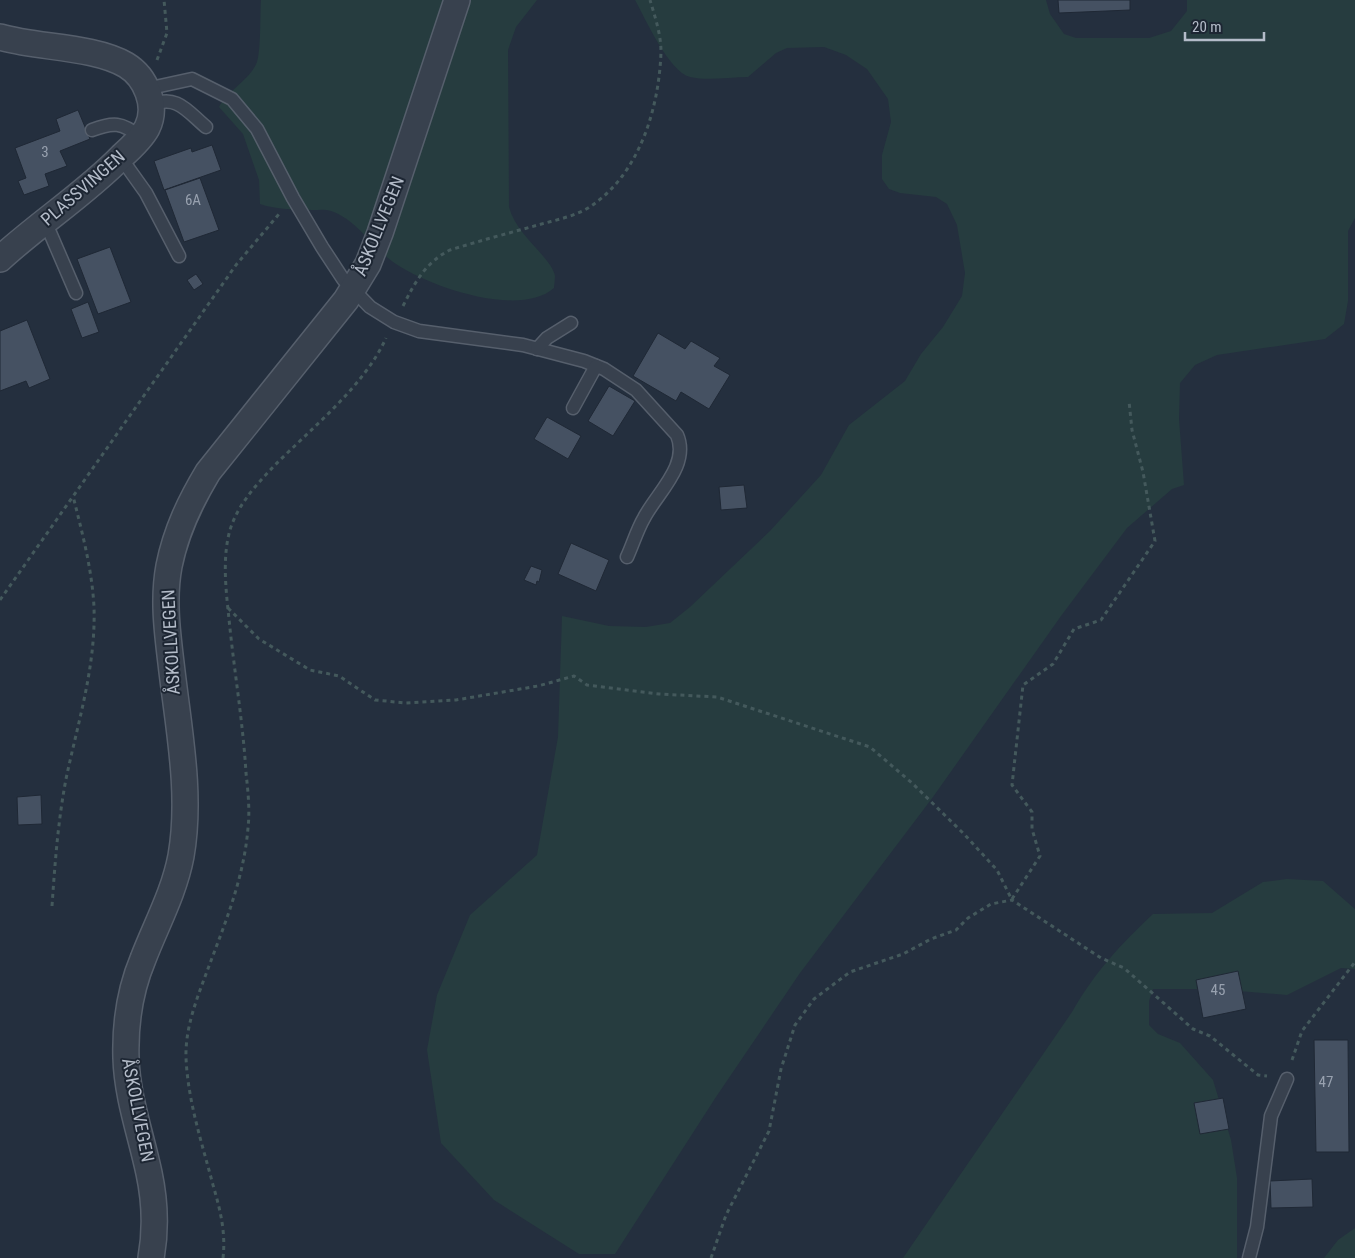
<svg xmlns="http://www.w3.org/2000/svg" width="1355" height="1258" font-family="'Roboto Condensed',sans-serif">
<rect width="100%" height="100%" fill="#242f3e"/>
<g fill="#263c3f">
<path d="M 261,0 L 537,0 L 516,27 L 508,50 L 509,207 C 516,235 552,258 555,276 C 555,280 554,285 554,288 C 520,318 430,287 396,264 C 373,249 358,220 331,211 C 326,209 318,210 312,210 C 295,209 277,210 260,204 L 259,180 L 243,134 L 219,107 C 228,90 250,80 257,62 C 261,50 260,15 261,0 Z"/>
<path d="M 635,0 L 1046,0 L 1050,14 L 1064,34 L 1076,38 L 1149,38 L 1171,31 L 1187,11 L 1187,0 L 1355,0 L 1355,218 L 1348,231 L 1348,301 L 1344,324 L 1325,339 L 1217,355 L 1195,365 L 1180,383 L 1179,419 L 1184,485 L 1172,489 L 1127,528 L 1061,616 L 933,797 L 800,973 L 716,1097 L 615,1254 L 579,1254 L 494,1200 L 441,1143 L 427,1050 L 437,995 L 470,915 L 537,855 L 558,737 L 562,616 L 609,626 L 646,627 L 670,623 L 690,607 L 770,531 L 821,475 L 849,425 L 905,381 L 921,354 L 943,327 L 962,296 L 965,273 L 957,225 L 947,204 L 936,197 L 900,193 L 889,189 L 882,179 L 882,155 L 891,122 L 888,99 L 867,69 L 846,55 L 824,47 L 787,48 L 776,53 L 748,77 C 730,77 708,81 690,77 C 669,72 645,18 635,0 Z"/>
<path d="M 1287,879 L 1323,881 L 1355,909 L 1355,969 L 1341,968 L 1287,995 L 1214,989 L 1153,989 L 1149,1001 L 1149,1025 L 1158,1034 L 1180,1043 L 1213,1080 L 1231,1140 L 1237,1178 L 1237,1258 L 903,1258 L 1072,1012 C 1095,972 1120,945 1153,914 L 1212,913 L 1263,882 Z"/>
<path d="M 1355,1228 L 1355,1258 L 1324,1258 L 1338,1240 Z"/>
</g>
<g fill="#455162" stroke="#1f2835">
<path d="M 1058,0 L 1130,0 L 1130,10 L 1059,13 Z"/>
<path d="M 78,110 L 90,139 L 60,151 L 67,166 L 45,174 L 49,186 L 24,195 L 18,181 L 26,178 L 15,148 L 60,131 L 56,119 Z"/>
<path d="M 212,145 L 221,170 L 164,190 L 154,161 L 191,148 L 192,152 Z"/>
<path d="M 200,178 L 219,230 L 184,242 L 165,190 Z"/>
<path d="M 110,247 L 131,302 L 98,314 L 77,259 Z"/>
<path d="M 196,274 L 203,284 L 194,290 L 187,280 Z"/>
<path d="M 88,302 L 99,332 L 82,338 L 71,309 Z"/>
<path d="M 27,320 L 50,379 L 29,388 L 26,381 L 0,391 L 0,331 Z"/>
<path d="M 658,333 L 685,349 L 691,341 L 720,358 L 714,366 L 730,375 L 709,409 L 681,392 L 676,401 L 633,376 Z"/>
<path d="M 609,386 L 635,401 L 613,436 L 588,421 Z"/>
<path d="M 547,417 L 581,436 L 568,459 L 534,439 Z"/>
<path d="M 744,485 L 747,508 L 721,510 L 719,487 Z"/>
<path d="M 571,543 L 609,560 L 596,591 L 558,574 Z"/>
<path d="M 531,566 L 542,570 L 539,582 L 537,581 L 536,585 L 524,580 Z"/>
<path d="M 41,795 L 42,824 L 18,825 L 17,797 Z"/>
<path d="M 1238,971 L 1246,1009 L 1203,1018 L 1196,980 Z"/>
<path d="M 1314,1040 L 1348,1040 L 1349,1152 L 1316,1152 Z"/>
<path d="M 1223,1098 L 1229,1129 L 1200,1134 L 1194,1103 Z"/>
<path d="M 1312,1179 L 1313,1207 L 1271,1208 L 1270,1181 Z"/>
</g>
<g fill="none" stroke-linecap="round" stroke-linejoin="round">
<g stroke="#565f6c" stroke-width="15">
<g id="service">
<path d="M 146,89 L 192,79 L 232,99 L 257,129 L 293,198 L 322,247 L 343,279 L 370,307 L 394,322 L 419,331 L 523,345 L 584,361 L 604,369 L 636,390 L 677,435 C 690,465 657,493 644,518 C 637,530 633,544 627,557"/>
<path d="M 151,105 C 177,94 187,111 206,127"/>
<path d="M 92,130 C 113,122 122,122 140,137"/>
<path d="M 121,158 L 146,193 L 179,256"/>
<path d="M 45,221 L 76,293"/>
<path d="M 537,349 L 547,338 L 571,323"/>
<path d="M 573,408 L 596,366"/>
<path d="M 1249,1258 L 1257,1227 L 1271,1116 L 1287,1079"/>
</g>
</g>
<g stroke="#565f6c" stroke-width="28">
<g id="minor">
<path d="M 0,37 C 37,48 93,46 126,65 C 146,77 158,106 147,128 C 141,139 131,148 122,156 C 85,194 39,223 0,259"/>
<path d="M 151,1258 C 156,1230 155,1201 149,1173 C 141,1135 127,1097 126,1058 C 125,1024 130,990 143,959 C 156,925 174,893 181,856 C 192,793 178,726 171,663 C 167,630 163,598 169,566 C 176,531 190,502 208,472 L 346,300 L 368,264 L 380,233 L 457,0"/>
</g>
</g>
<g stroke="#44595c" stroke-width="3" stroke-dasharray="4 4" stroke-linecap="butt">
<path d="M 157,60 L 167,33 L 164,0"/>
<path d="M 403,306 C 415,282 426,262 450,250 C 479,241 509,233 538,225 C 555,220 573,217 588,208 C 639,176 659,109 661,52 C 661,34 655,17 650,0"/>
<path d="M 0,600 L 236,265 L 279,214"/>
<path d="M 228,608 L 259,639 L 310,670 L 339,676 L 375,700 L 406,703 L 456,700 L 538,686 L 574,676 L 587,685 L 659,694 L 717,697 L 870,747 L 912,783 L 964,834 L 997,870 L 1012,900"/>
<path d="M 1012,899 L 1040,856 L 1032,829 L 1032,812 L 1012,785 L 1023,685 L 1053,664 L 1074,629 L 1101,620 L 1155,541 L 1143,472 L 1132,430 L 1129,401"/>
<path d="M 52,906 C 55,863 58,821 66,779 C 78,722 96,666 94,607 C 92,569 82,532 73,496"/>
<path d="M 1292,1060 L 1302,1031 L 1355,962"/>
<path d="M 223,1258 C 226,1232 220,1209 213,1185 C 202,1143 188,1102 186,1058 C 185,1026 198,996 209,966 C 226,921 244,877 248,828 C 250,810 248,791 246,773 C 243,722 234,670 229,619 C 226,591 222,558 230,530 C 238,504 257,484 275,465 C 312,428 365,385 386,338"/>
<path d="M 711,1258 L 726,1215 L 769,1131 L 781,1069 L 795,1025 L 814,999 L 850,972 L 903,954 L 931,939 L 956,930 L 968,918 L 991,904 L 1012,900 L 1101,958 L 1124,968 L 1193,1029 L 1210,1036 L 1258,1075 L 1267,1076"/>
</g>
<use href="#service" stroke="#38414e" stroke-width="12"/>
<use href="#minor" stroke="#38414e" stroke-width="25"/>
</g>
<g text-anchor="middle" stroke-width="4" stroke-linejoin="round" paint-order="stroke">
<g font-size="15" fill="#98a1af">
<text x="45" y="157">3</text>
<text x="193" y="205">6A</text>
<text x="1218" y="995">45</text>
<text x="1326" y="1087">47</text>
</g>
<g font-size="18" fill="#b4bcc9" stroke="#1d2633">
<text transform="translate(83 188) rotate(-41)" y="6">PLASSVINGEN</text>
<text transform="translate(379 226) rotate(-68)" y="6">ÅSKOLLVEGEN</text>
<text transform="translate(171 642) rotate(-93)" y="6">ÅSKOLLVEGEN</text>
<text transform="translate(138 1110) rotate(79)" y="6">ÅSKOLLVEGEN</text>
</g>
</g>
<path d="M1185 32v8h79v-8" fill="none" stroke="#b4bcc9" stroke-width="2.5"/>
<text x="1192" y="32" font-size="15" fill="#b4bcc9" stroke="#1d2633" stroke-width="4" paint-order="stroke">20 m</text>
</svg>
